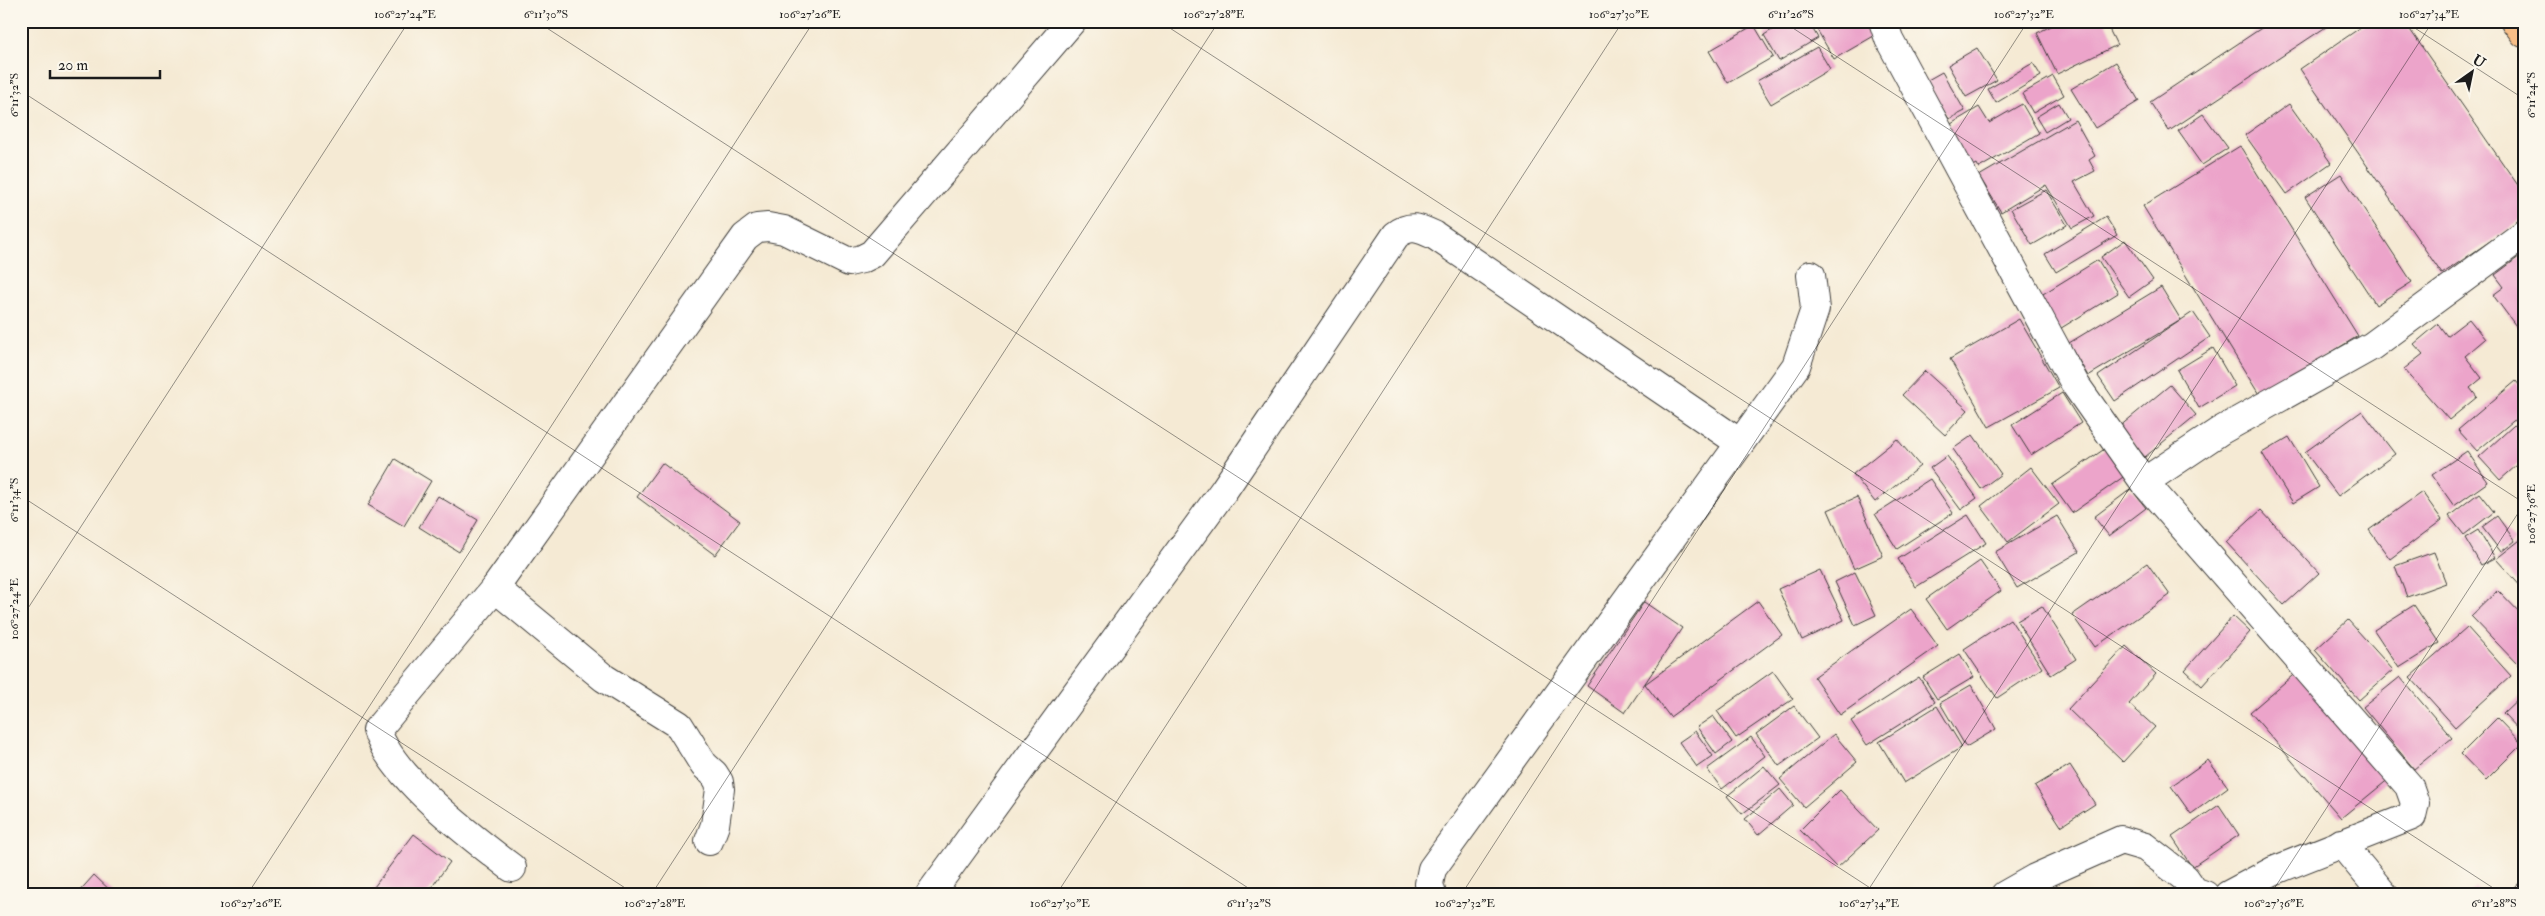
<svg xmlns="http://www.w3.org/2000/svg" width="2545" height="916" font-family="'IM FELL Double Pica',serif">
<rect width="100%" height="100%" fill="#fbf7ec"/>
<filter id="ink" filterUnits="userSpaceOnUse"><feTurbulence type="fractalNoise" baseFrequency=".02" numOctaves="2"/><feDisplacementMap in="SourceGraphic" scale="10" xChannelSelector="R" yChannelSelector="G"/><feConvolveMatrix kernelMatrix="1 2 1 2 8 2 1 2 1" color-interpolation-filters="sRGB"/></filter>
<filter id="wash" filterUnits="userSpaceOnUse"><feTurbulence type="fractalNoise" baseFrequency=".0096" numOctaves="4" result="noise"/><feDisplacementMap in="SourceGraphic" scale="20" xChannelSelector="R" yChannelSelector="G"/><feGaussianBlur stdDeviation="1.12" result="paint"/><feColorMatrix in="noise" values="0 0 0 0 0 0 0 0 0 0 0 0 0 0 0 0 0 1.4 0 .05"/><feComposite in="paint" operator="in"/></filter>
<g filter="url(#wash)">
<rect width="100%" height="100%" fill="#f5ead4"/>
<g id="blocks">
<g fill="#eca4ca">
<path d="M 1786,21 L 1808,21 L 1818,38 L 1779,61 L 1764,35 Z"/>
<path d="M 1812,21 L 1872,21 L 1879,33 L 1834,59 Z"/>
<path d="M 2061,21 L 2105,21 L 2117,45 L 2057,74 L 2037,33 Z"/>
<path d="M 2272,21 L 2335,21 L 2169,131 L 2150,102 Z"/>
<path d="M 2370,21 L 2404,21 L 2524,194 L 2524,218 L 2442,274 L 2300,69 Z"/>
<path d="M 1754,25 L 1773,57 L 1728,83 L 1709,51 Z"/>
<path d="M 1817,47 L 1830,69 L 1771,104 L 1757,81 Z"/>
<path d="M 1977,48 L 1997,80 L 1966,97 L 1948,65 Z"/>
<path d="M 2116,62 L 2139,101 L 2095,128 L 2071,89 Z"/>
<path d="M 2033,63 L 2041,76 L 1996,103 L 1988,89 Z"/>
<path d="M 1942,72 L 1965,111 L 1949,119 L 1926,81 Z"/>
<path d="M 2053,76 L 2064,95 L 2033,113 L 2022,94 Z"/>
<path d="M 2059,103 L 2068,118 L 2045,132 L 2036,117 Z"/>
<path d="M 2022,104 L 2039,133 L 1979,168 L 1977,164 L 1970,168 L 1946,127 L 1979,107 L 1989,123 Z"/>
<path d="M 2289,104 L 2331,163 L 2287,194 L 2245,135 Z"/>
<path d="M 2203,114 L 2228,148 L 2202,165 L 2178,131 Z"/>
<path d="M 2075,120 L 2095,156 L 2089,160 L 2095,171 L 2074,182 L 2094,216 L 2072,228 L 2046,185 L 2001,212 L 1979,176 Z"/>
<path d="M 2240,146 L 2358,336 L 2260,396 L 2143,206 Z"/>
<path d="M 2341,174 L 2412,282 L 2376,305 L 2305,197 Z"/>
<path d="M 2046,190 L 2067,225 L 2032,245 L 2011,209 Z"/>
<path d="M 2106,217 L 2117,235 L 2056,272 L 2045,254 Z"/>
<path d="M 2125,240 L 2153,280 L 2129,297 L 2101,257 Z"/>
<path d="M 2524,253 L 2524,337 L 2493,295 L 2504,287 L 2495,275 Z"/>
<path d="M 2098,260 L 2118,293 L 2058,330 L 2038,297 Z"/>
<path d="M 2161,287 L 2181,320 L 2088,376 L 2069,343 Z"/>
<path d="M 2193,312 L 2210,337 L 2115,401 L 2098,376 Z"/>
<path d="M 2019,319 L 2059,388 L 1989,427 L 1950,359 Z"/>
<path d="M 2469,319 L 2485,339 L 2465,356 L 2482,378 L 2470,388 L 2477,397 L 2449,420 L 2404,369 L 2423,354 L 2414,344 L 2438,324 L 2447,336 Z"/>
<path d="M 2213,348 L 2235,386 L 2199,408 L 2177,370 Z"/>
<path d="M 1925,371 L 1968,410 L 1945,435 L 1902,395 Z"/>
<path d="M 2516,381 L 2524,391 L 2524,412 L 2477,451 L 2458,430 Z"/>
<path d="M 2170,385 L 2196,415 L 2145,457 L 2119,427 Z"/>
<path d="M 2062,393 L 2081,423 L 2031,455 L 2012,425 Z"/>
<path d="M 2362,411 L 2395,454 L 2338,496 L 2305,452 Z"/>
<path d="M 2524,416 L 2524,459 L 2500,480 L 2479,457 Z"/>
<path d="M 1973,435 L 2001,474 L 1981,489 L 1953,449 Z"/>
<path d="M 2289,437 L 2319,487 L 2293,503 L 2262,453 Z"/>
<path d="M 1897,439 L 1920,466 L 1875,502 L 1853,474 Z"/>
<path d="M 2106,448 L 2126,475 L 2072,513 L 2052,485 Z"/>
<path d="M 2467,451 L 2488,482 L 2454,506 L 2432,475 Z"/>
<path d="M 1947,456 L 1977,498 L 1961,510 L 1930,468 Z"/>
<path d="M 395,459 L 431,481 L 404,526 L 368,505 Z"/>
<path d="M 662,463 L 740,521 L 715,555 L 637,497 Z"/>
<path d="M 2031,467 L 2059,504 L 2008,542 L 1981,506 Z"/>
<path d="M 1930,479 L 1953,513 L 1897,549 L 1875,514 Z"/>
<path d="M 2131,489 L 2146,508 L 2109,536 L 2094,517 Z"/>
<path d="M 2422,492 L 2442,520 L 2390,559 L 2369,530 Z"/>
<path d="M 2479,493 L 2494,512 L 2464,535 L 2449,516 Z"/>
<path d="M 438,496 L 478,520 L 459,552 L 419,527 Z"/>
<path d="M 1857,497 L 1883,556 L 1854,569 L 1828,510 Z"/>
<path d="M 2261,510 L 2319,573 L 2284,605 L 2226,542 Z"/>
<path d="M 1968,515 L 1986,543 L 1916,587 L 1898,559 Z"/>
<path d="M 2057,516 L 2079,552 L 2017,588 L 1995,552 Z"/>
<path d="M 2497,516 L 2515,541 L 2501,552 L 2482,527 Z"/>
<path d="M 2478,530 L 2495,558 L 2481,565 L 2465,538 Z"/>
<path d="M 2524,537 L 2524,590 L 2496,559 Z"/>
<path d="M 2434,552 L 2446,583 L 2407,597 L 2395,566 Z"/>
<path d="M 1980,561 L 2001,591 L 1947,629 L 1926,599 Z"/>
<path d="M 2147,563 L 2170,595 L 2095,647 L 2072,615 Z"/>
<path d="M 1820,570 L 1844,620 L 1802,640 L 1778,589 Z"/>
<path d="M 1855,572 L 1876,615 L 1855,625 L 1835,582 Z"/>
<path d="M 2498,590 L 2524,617 L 2524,662 L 2519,666 L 2471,616 Z"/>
<path d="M 1758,601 L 1782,635 L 1670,717 L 1645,684 Z"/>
<path d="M 1644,602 L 1682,628 L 1625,713 L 1587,686 Z"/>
<path d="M 2414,605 L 2439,643 L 2399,668 L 2374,630 Z"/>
<path d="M 2042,606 L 2076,659 L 2051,675 L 2017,621 Z"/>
<path d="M 1911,609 L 1938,646 L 1840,715 L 1814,677 Z"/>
<path d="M 2233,616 L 2250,632 L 2202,686 L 2185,670 Z"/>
<path d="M 2010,619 L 2042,668 L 1997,698 L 1964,649 Z"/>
<path d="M 2348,620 L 2393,670 L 2359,700 L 2315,650 Z"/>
<path d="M 2467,627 L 2511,676 L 2455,727 L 2410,677 Z"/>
<path d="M 2126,646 L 2156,674 L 2129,704 L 2155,727 L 2123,762 L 2068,709 Z"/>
<path d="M 1960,654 L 1974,677 L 1937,699 L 1923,677 Z"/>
<path d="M 2299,670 L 2390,778 L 2341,818 L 2250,712 Z"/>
<path d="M 1773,671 L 1793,699 L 1736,738 L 1717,711 Z"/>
<path d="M 1919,677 L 1935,702 L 1867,745 L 1851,721 Z"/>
<path d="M 2400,677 L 2452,738 L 2414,769 L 2363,707 Z"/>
<path d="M 1971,685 L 1996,729 L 1966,747 L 1940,703 Z"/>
<path d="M 2524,693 L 2524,735 L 2503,713 Z"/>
<path d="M 1794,706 L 1818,738 L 1779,766 L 1756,734 Z"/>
<path d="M 1937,706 L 1962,747 L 1904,783 L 1879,742 Z"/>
<path d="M 1713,716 L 1732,742 L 1716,754 L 1697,727 Z"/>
<path d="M 2497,718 L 2522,744 L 2486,780 L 2461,754 Z"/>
<path d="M 1695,731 L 1713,756 L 1697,767 L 1679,742 Z"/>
<path d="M 1834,734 L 1857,762 L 1804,807 L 1780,779 Z"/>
<path d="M 1751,737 L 1765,756 L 1722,789 L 1707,769 Z"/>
<path d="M 2208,760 L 2228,787 L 2191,814 L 2171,786 Z"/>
<path d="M 2070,765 L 2095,804 L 2061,826 L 2035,786 Z"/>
<path d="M 1764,766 L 1780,785 L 1742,814 L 1727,796 Z"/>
<path d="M 1780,789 L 1793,805 L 1758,835 L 1745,819 Z"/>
<path d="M 1840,790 L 1878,830 L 1837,868 L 1800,830 Z"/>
<path d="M 2219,805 L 2239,835 L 2192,867 L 2172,837 Z"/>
<path d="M 414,834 L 450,862 L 426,895 L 368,895 Z"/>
<path d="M 94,875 L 115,895 L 76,895 Z"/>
<path d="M 2524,878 L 2524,895 L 2507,895 Z"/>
<path d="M 2475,887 L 2484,895 L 2467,895 Z"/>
</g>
</g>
</g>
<g filter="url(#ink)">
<use href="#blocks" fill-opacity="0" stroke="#3d3b38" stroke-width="1"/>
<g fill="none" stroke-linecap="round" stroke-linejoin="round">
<g stroke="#3d3b38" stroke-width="30">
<g id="minor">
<path d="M 1883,21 L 1889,39 L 2075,384 L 2144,482 L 2409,786 L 2415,803 L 2412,816 L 2273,871 L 2228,895"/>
<path d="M 2144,482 L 2220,431 L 2372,346 L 2524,234"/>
<path d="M 495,588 L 604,678 L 679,725 L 704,765 L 714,774 L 719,782 L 720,789 L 715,825 L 709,841"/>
<path d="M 2341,843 L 2384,895"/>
<path d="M 512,868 C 474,839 391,777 377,730 L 495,588 L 745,237 L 757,228 L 768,227 L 784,230 L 849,262 L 862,259 L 872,254 L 1072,21"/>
<path d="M 929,895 L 1224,490 L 1396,235 C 1410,224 1419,228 1434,235 L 1740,443"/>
<path d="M 1432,895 L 1429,884 L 1432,869 L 1796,366 L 1815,309 L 1811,275"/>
<path d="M 2005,895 L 2035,878 L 2121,840 L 2145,847 L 2185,878 L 2194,891 L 2205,895"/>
</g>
</g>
<g stroke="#3d3b38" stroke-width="30">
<path id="major" d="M 2515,21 L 2524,33"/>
</g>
<use href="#minor" stroke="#fff" stroke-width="28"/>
<use href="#major" stroke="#f7be87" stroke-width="28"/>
</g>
</g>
<path fill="none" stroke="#1c1c1c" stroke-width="1" stroke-opacity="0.45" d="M 536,21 L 1881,895M 1159,21 L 2504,895M 1782,21 L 2524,503M 2404,21 L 2524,99M 21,91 L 1259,895M 21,496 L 636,895M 21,619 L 409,21M 247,895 L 814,21M 651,895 L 1219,21M 1056,895 L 1623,21M 1461,895 L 2028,21M 1865,895 L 2433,21M 2270,895 L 2524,504"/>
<rect width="2545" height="916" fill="none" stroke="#fbf7ec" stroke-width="55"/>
<g transform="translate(2472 72) rotate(33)" stroke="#fbf7ec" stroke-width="4" paint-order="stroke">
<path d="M0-4L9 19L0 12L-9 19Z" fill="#1c1c1c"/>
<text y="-8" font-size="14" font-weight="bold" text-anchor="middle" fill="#1c1c1c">U</text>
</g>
<path d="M50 70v8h110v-8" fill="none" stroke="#1c1c1c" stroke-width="2.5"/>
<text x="58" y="70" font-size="15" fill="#1c1c1c" stroke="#fbf7ec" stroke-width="4" paint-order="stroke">20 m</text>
<rect x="28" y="28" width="2490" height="860" fill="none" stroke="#1c1c1c" stroke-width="2"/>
<g font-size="12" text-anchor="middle" fill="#1c1c1c">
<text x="405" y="18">106°27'24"E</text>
<text x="546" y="18">6°11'30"S</text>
<text x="810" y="18">106°27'26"E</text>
<text x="1214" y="18">106°27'28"E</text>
<text x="1619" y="18">106°27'30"E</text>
<text x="1791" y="18">6°11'26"S</text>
<text x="2024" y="18">106°27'32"E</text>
<text x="2429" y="18">106°27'34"E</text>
<text transform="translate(2531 95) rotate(-90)" y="4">6°11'24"S</text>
<text transform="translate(14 95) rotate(-90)" y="4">6°11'32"S</text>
<text transform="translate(14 500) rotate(-90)" y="4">6°11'34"S</text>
<text transform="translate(2531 514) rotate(-90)" y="4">106°27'36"E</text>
<text transform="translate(14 609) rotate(-90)" y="4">106°27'24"E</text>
<text x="251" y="907">106°27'26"E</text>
<text x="655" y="907">106°27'28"E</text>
<text x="1060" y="907">106°27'30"E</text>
<text x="1249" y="907">6°11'32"S</text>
<text x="1465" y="907">106°27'32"E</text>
<text x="1869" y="907">106°27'34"E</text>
<text x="2274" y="907">106°27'36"E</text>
<text x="2494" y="907">6°11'28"S</text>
</g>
</svg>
